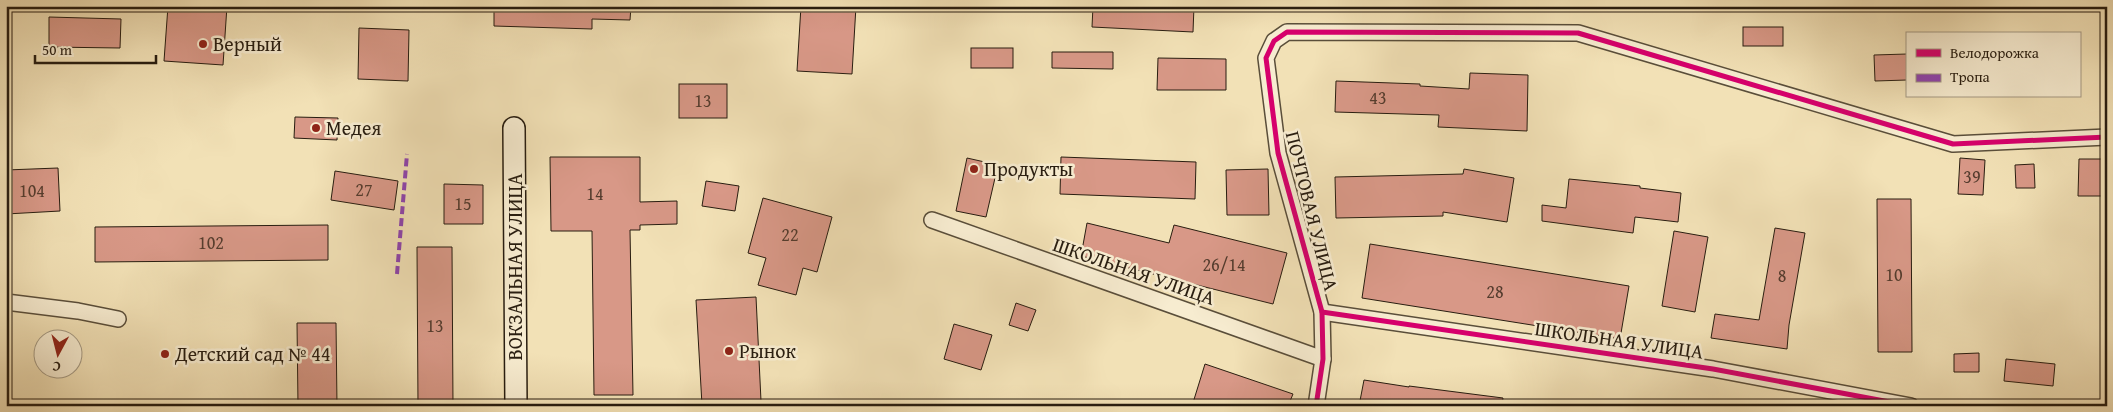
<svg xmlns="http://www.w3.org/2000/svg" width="2113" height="412" font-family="'Gentium Book Plus',serif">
<rect width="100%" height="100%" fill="#f2e1b6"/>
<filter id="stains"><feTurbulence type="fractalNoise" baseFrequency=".004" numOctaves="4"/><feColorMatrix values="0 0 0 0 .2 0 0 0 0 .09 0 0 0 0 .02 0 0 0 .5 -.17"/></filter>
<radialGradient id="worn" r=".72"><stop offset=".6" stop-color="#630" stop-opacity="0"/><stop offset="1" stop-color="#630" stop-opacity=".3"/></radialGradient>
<g fill="#d89887" stroke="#281d10">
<path d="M 168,6 L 227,6 L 223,65 L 164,61 Z"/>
<path d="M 494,6 L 631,6 L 630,20 L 592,19 L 592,29 L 494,26 Z"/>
<path d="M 801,6 L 856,6 L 852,74 L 797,71 Z"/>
<path d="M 1093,6 L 1194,6 L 1193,32 L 1092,27 Z"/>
<path d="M 49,17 L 121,19 L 120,48 L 49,47 Z"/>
<rect x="1743" y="27" width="40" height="19"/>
<path d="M 359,28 L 409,30 L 408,81 L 358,79 Z"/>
<rect x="971" y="48" width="42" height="20"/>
<path d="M 1052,52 L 1113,52 L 1113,69 L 1052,68 Z"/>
<path d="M 1907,54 L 1907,80 L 1875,81 L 1874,55 Z"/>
<path d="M 1158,58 L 1226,59 L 1226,90 L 1157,90 Z"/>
<path d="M 1470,73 L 1528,75 L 1527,131 L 1438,127 L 1439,115 L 1335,112 L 1336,81 L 1420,84 L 1420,86 L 1469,89 Z"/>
<rect x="679" y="84" width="48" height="34"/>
<path d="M 295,117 L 338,118 L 337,140 L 294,138 Z"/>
<path d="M 550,157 L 640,157 L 640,202 L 677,201 L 677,224 L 640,225 L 640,230 L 630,230 L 633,395 L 594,395 L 592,231 L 551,231 Z"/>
<path d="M 1061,157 L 1196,162 L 1195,199 L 1060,194 Z"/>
<path d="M 967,158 L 998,165 L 986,217 L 956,211 Z"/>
<path d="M 1960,158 L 1985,160 L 1983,195 L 1958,194 Z"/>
<path d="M 2079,159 L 2103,159 L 2102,196 L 2078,196 Z"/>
<path d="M 2034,164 L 2035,188 L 2016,188 L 2015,165 Z"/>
<path d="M 58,168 L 60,211 L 6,214 L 6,170 Z"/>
<path d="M 1268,169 L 1269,215 L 1227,215 L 1226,170 Z"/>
<path d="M 1464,169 L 1514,178 L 1507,222 L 1443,212 L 1443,216 L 1336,218 L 1335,177 L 1463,174 Z"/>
<path d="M 335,171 L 398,181 L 394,210 L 331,200 Z"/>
<path d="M 1569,179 L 1640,186 L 1640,188 L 1681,193 L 1678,222 L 1635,217 L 1633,233 L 1542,221 L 1542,205 L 1566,208 Z"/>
<path d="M 706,181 L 739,186 L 735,211 L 702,206 Z"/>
<path d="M 444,184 L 483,185 L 483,224 L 444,224 Z"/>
<path d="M 763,198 L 832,217 L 817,272 L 803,268 L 796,295 L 758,285 L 766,258 L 748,253 Z"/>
<path d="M 1877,199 L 1911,199 L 1912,352 L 1878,352 Z"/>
<path d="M 1087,223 L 1169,243 L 1174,225 L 1287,253 L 1273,304 L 1081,256 Z"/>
<path d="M 328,225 L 328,260 L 95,262 L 95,227 Z"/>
<path d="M 1775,228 L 1805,233 L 1789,325 L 1787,349 L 1711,338 L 1715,314 L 1759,320 Z"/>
<path d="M 1674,231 L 1708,237 L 1695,312 L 1662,306 Z"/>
<path d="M 1370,244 L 1629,286 L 1620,339 L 1362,298 Z"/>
<path d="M 417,247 L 452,247 L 453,406 L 418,406 Z"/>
<path d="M 756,297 L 761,401 L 702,405 L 696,300 Z"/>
<path d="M 1016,303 L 1036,310 L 1028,331 L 1009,325 Z"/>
<path d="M 297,323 L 336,323 L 337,406 L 298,406 Z"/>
<path d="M 954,324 L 992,335 L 981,370 L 944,359 Z"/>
<path d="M 1979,353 L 1979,372 L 1954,372 L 1954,354 Z"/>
<path d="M 2006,359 L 2055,364 L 2053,386 L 2004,381 Z"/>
<path d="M 1205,364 L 1293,394 L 1288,406 L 1192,406 Z"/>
<path d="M 1364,380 L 1409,387 L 1409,386 L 1503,398 L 1502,406 L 1359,406 Z"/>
</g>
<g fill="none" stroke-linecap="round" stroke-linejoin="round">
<g stroke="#5a4e3a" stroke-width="18">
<g id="street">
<path d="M 932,220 L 1323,359"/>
<path d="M 6,302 L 78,311 L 118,319"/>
<path d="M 1322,312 L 1713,369 L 1911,406"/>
<path d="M 1316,406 L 1323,359 L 1322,312 L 1278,153 L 1266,58 L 1274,41 L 1287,32 L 1578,33 L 1953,144 L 2107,137"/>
</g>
</g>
<g stroke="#281d10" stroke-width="24">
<path id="secondary" d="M 514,128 L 516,406"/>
</g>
<use href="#street" stroke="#f7ecd0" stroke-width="15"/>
<use href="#secondary" stroke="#f7ecd0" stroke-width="21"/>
<path stroke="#8e44ad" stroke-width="4" stroke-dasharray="8 4" stroke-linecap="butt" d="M 397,274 L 407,154"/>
<g stroke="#f7ecd0" stroke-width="8">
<g id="cycleway">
<path d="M 1322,312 L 1713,369 L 1911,406"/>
<path d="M 1316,406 L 1323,359 L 1322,312 L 1278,153 L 1266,58 L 1274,41 L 1287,32 L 1578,33 L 1953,144 L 2107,137"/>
</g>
</g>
<use href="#cycleway" stroke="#d6006c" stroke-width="5"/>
</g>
<g fill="#8f2418" stroke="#f7ecd0" stroke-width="2">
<circle cx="203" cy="44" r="5"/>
<circle cx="316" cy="128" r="5"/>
<circle cx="974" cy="169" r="5"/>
<circle cx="729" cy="351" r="5"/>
<circle cx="165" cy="354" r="5"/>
</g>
<g text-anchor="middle" stroke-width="5" stroke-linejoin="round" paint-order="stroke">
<g font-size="18" fill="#543c2e">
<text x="1378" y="104">43</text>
<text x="703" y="107">13</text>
<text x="1972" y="183">39</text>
<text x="364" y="196">27</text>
<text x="32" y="197">104</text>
<text x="595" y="200">14</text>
<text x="463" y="210">15</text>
<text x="790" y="241">22</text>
<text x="211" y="249">102</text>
<text x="1224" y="271">26/14</text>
<text x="1894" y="281">10</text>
<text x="1782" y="282">8</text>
<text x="1495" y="298">28</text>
<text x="435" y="332">13</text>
</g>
<g font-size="20" fill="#281d10" stroke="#f7ecd0" text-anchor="start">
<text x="213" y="51">Верный</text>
<text x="326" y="135">Медея</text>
<text x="984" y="176">Продукты</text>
<text x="739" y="358">Рынок</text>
<text x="175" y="361">Детский сад № 44</text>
</g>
<g font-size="20" fill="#281d10" stroke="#f7ecd0">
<text transform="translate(1312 211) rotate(76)" y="7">ПОЧТОВАЯ УЛИЦА</text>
<text transform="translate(515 267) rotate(-90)" y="7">ВОКЗАЛЬНАЯ УЛИЦА</text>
<text transform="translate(1134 271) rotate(19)" y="7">ШКОЛЬНАЯ УЛИЦА</text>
<text transform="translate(1619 340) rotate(8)" y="7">ШКОЛЬНАЯ УЛИЦА</text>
</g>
</g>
<rect width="2113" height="412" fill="none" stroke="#f2e1b6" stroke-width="25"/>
<rect x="8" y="8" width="2098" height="397" fill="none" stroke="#281d10" stroke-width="2.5"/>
<rect x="12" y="12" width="2088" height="387" fill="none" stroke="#281d10"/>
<rect x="1906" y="32" width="175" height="65" fill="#f7ecd0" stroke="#a49983"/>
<rect x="1916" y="49" width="25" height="8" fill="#d6006c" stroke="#a49983"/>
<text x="1950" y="58" font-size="15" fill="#281d10">Велодорожка</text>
<rect x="1916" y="74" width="25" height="8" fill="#8e44ad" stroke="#a49983"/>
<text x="1950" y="82" font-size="15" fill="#281d10">Тропа</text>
<g transform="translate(58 354) rotate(187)"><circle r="24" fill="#f7ecd0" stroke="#a49983"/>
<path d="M0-4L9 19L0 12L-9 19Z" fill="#8f2418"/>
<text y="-8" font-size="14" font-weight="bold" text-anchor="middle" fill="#281d10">С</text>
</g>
<path d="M35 55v8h121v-8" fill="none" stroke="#281d10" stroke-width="2.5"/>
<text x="42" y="55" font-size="15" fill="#281d10" stroke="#f7ecd0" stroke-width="4" paint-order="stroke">50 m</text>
<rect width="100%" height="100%" filter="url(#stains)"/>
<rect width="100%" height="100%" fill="url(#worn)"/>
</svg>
